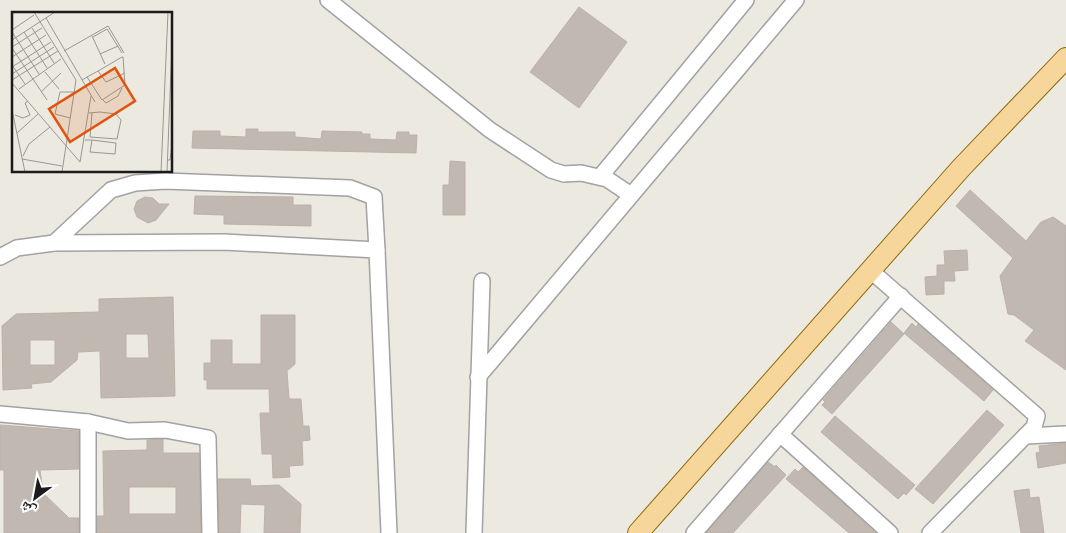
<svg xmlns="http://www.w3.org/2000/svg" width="1066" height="533" font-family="'Work Sans','Noto Naskh Arabic',sans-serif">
<rect width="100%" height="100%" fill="#ece9e1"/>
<g fill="#c1b8b1" stroke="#bdb1a4" fill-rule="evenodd">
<path d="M 579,7 L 627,42 L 579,108 L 530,72 Z"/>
<path d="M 246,129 L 258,129 L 258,132 L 295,132 L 295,137 L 321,139 L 322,131 L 362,132 L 362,134 L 370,134 L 370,139 L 396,140 L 397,132 L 409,132 L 409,135 L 417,135 L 416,153 L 192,148 L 193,131 L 220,131 L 220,136 L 246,137 Z"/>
<path d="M 450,161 L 465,162 L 465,215 L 443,215 L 443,185 L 449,185 Z"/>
<path d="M 970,190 L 1026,241 L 1041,222 L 1053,217 L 1066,226 L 1066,370 L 1025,341 L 1034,330 L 1014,315 L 1008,314 L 1000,276 L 1013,258 L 956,206 Z"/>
<path d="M 195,196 L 293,197 L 293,205 L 311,205 L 311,226 L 224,224 L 224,215 L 194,214 Z"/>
<path d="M 145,197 L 153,198 L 159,204 L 169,204 L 156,220 L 148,223 L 137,217 L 134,209 L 137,201 Z"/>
<path d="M 967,250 L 968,270 L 954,271 L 955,281 L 944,281 L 944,294 L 926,295 L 925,277 L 937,276 L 937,265 L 945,265 L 944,251 Z"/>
<path d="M 173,297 L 175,396 L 101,398 L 100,351 L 78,352 L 77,360 L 51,382 L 31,384 L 32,388 L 3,390 L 2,326 L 16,314 L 99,312 L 99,299 ZM 126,334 L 148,334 L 149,358 L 126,358 ZM 30,340 L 55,340 L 55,365 L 30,365 Z"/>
<path d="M 261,315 L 295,315 L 295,364 L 287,371 L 289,399 L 301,399 L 303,426 L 309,426 L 310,440 L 302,441 L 303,465 L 289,466 L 290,477 L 273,478 L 272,454 L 262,454 L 260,413 L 270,413 L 269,389 L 207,389 L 207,380 L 204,380 L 204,363 L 211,363 L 211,340 L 232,340 L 232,364 L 261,364 Z"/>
<path d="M 891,322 L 904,334 L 832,414 L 822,405 L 825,402 L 823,400 Z"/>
<path d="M 912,323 L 916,327 L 918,324 L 993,390 L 984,401 L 904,333 Z"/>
<path d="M 987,410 L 1004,425 L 933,504 L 915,489 Z"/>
<path d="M 835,416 L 915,485 L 906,495 L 904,493 L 898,499 L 821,432 Z"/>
<path d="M 0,425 L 79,431 L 79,469 L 40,470 L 43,493 L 69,518 L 79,518 L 79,533 L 4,533 L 4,470 L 0,470 Z"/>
<path d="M 163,439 L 163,453 L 199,453 L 201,533 L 97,533 L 97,516 L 104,516 L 103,451 L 147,450 L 147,440 ZM 129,487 L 176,487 L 176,514 L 129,514 Z"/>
<path d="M 1066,443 L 1066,463 L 1038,468 L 1036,453 L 1040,452 L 1039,446 Z"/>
<path d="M 768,462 L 775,467 L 776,465 L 786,475 L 733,533 L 706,533 Z"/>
<path d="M 803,467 L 876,533 L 849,533 L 786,479 L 795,469 L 798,472 Z"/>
<path d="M 218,479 L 250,479 L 251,486 L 279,485 L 301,504 L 300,533 L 264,533 L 265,505 L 241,504 L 240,533 L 219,533 Z"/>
<path d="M 1029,489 L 1030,498 L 1039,497 L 1044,533 L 1021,533 L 1014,491 Z"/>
</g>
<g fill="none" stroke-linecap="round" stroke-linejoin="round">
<g stroke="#a2a2a2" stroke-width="18">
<g id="minor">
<path d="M 328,0 L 490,130 L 551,170 L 564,174 L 581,173 L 607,179 L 631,195"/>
<path d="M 600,177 L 746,0"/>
<path d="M 54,243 L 111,190 L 135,183 L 165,181 L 350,188 L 374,197 L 377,250"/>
<path d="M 0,257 L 17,248 L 54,243 L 224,242 L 377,250 L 389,533"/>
<path d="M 870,270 L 1037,416 L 1034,427 L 930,533"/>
<path d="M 478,377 L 796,0"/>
<path d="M 0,414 L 88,422 L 128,431 L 165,430 L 208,438 L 210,533"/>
<path d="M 88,422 L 88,533"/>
<path d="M 780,434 L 890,533"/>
<path d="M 1025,436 L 1066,434"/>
<path d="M 474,533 L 482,281"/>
<path d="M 694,533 L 901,296"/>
</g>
</g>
<g stroke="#8c6906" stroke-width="22">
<path id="major" d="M 638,533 L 961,168 L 1066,58"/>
</g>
<use href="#minor" stroke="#fff" stroke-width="15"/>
<use href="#major" stroke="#f7d69b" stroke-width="20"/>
</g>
<g transform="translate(12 12)">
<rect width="160" height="160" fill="#ece9e1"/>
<path fill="none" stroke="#989792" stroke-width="1" d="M 22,0 L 64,68 L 50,160M 34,6 L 83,90M 20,16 L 42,51M 0,18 L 22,3M 0,20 L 27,62M 12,20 L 35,56M 80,24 L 93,52M 81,25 L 95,17 L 110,41M 0,28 L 43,0M 0,35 L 30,16M 0,36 L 35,88M 52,39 L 96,14 L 112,41M 88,42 L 106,34M 0,45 L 34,23M 0,53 L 13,72M 0,55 L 39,30M 86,59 L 94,70 L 113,61M 33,60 L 47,77M 0,62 L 42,35M 0,68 L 46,39M 70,68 L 75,65 L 86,59 L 110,45 L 111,45 L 113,73 L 90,88 L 75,65M 0,71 L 68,150 L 79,84M 7,77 L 49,47M 29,80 L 49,61M 91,88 L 94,91 L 106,84 L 110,76M 0,98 L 13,160M 77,101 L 88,100 L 104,102 L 109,108 L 105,127 L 78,125 L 80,101M 3,103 L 11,106 L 18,103 L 13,91 L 16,89M 58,106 L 43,102 L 48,80 L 63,80M 5,121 L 26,102M 73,128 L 80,128 L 104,131 L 103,142 L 78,140 L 80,128M 11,144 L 17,132 L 38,115M 10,147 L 50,154M 155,148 L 158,148 L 160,133M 149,160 L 156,0M 155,160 L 160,32"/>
<path fill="#de560d" fill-opacity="0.15" stroke="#de560d" stroke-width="2.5" d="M 103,56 L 123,89 L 58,130 L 37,97 Z"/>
<rect width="160" height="160" fill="none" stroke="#1b1b1b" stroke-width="2.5"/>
</g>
<g transform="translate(35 498) rotate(212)" stroke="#ffffff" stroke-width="4" paint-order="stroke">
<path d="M0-4L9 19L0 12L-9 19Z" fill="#1b1b1b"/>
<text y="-8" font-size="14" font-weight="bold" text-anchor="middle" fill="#1b1b1b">ش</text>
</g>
</svg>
